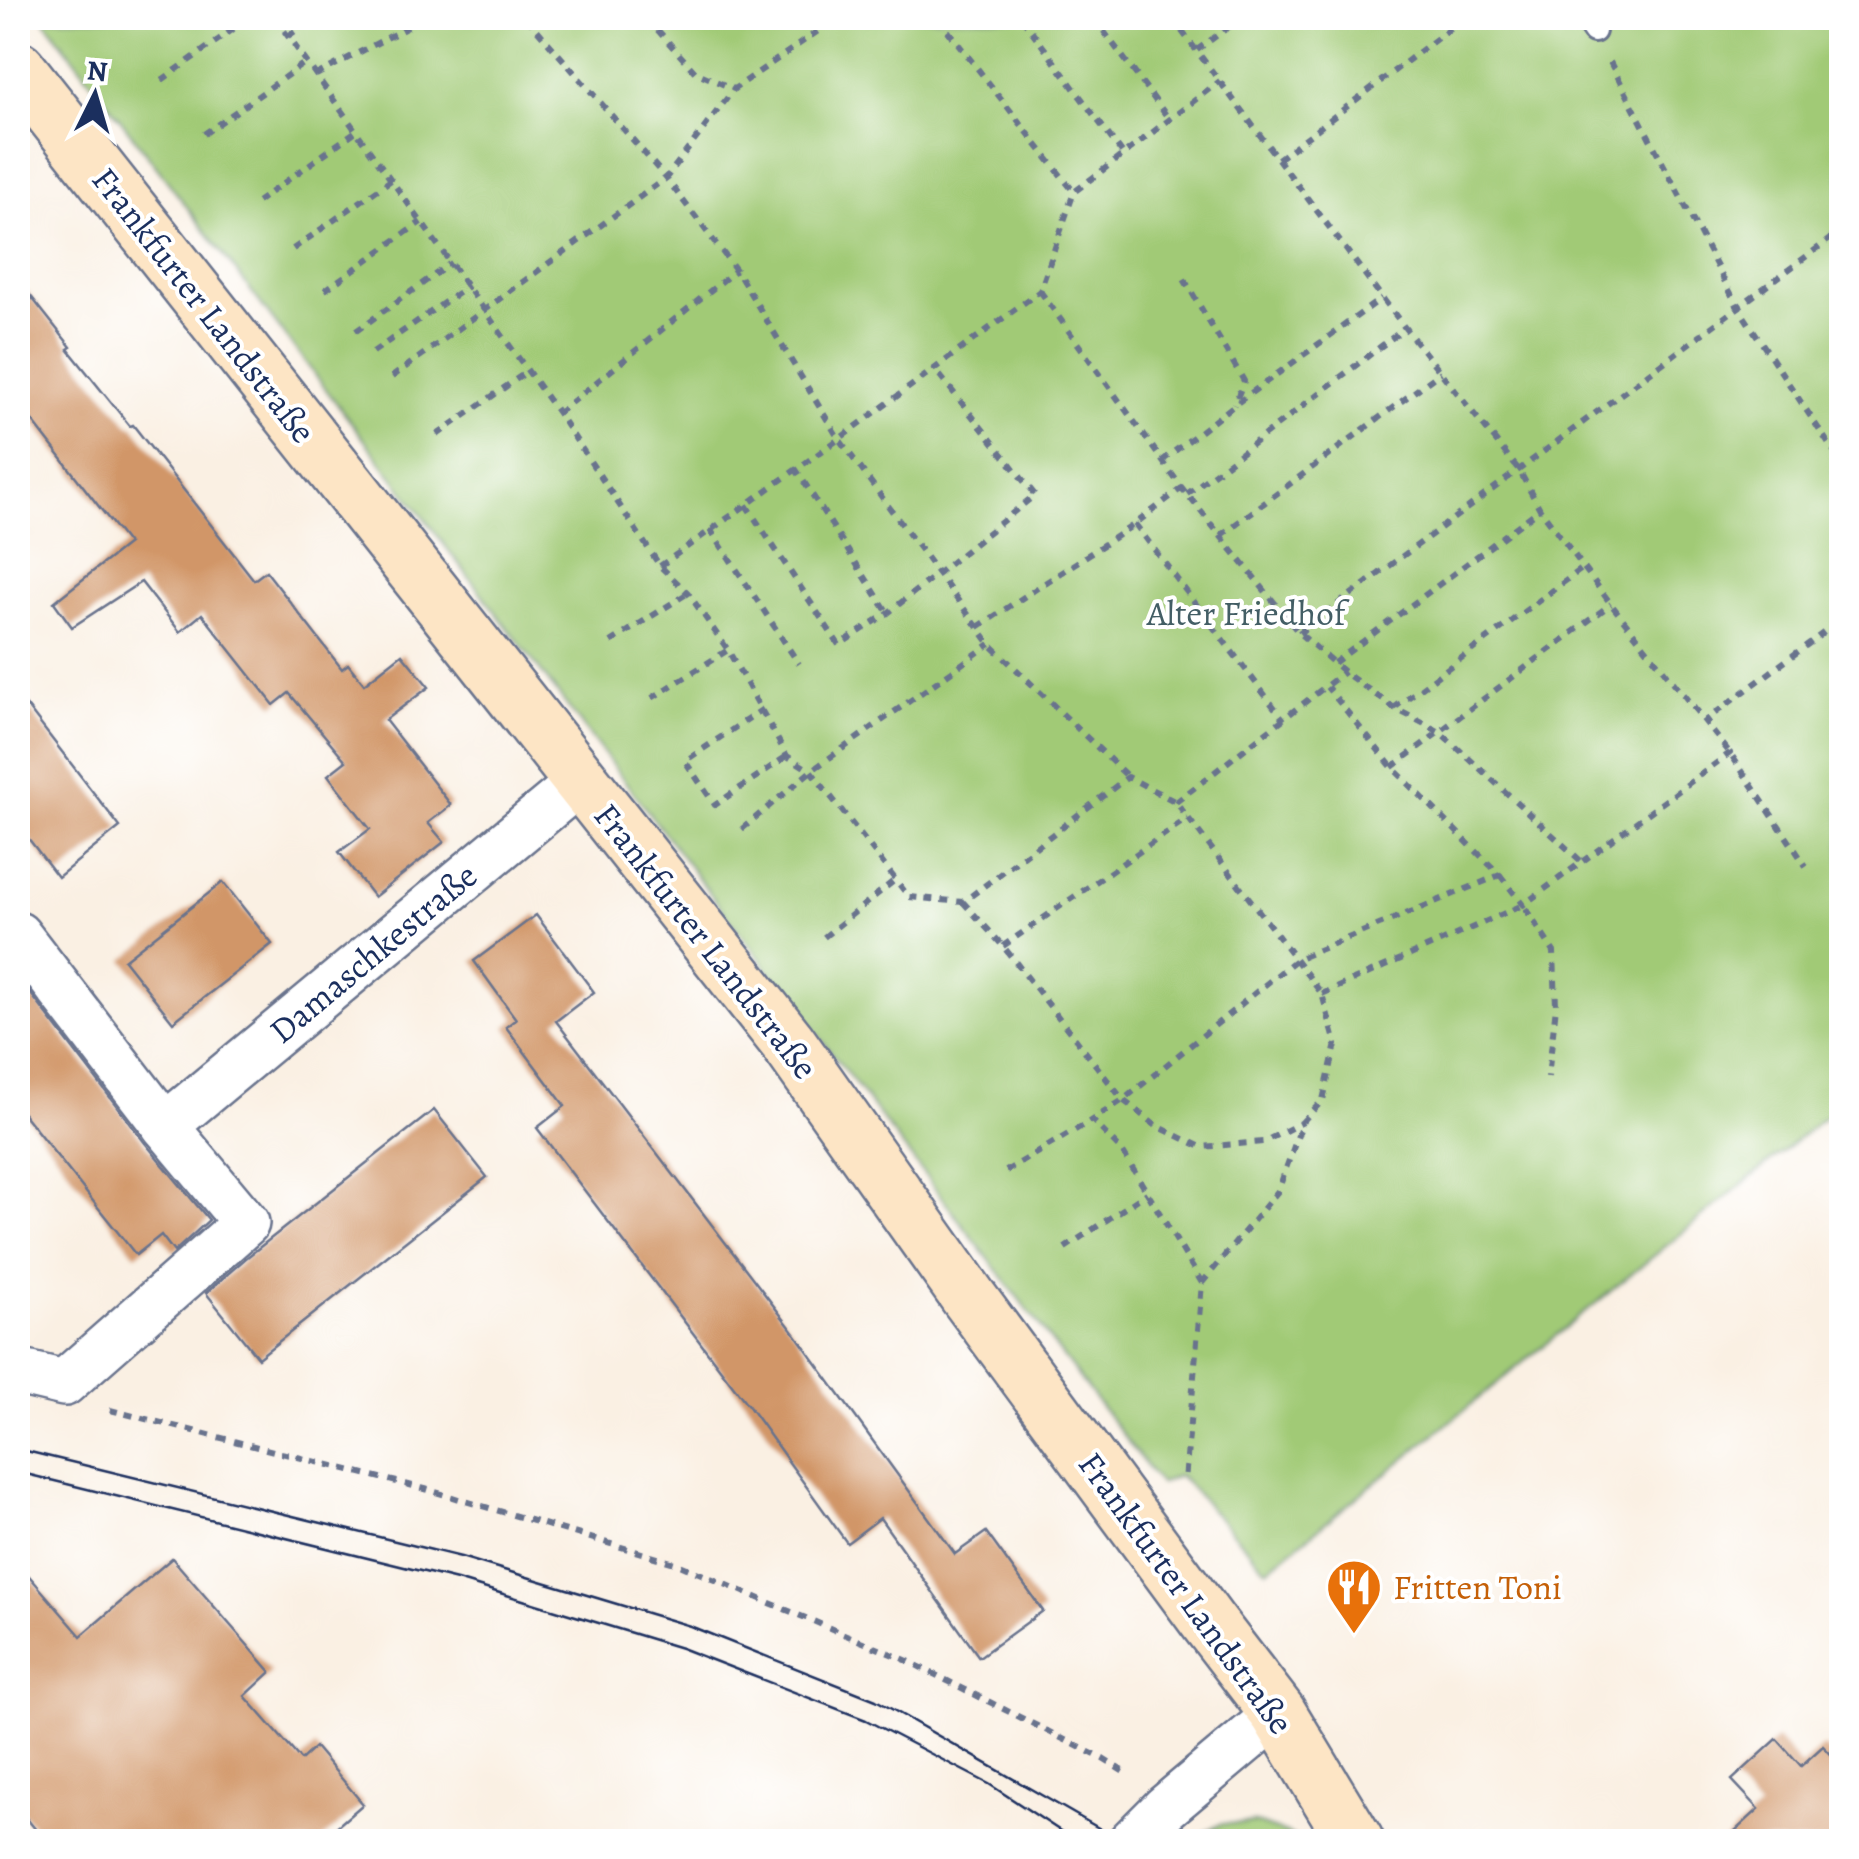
<svg xmlns="http://www.w3.org/2000/svg" width="1859" height="1859" font-family="Alegreya,serif">
<rect width="100%" height="100%" fill="#fff"/>
<filter id="ink" filterUnits="userSpaceOnUse"><feTurbulence type="fractalNoise" baseFrequency=".01" numOctaves="2"/><feDisplacementMap in="SourceGraphic" scale="20" xChannelSelector="R" yChannelSelector="G"/><feConvolveMatrix kernelMatrix="1 2 1 2 8 2 1 2 1" color-interpolation-filters="sRGB"/></filter>
<filter id="wash" filterUnits="userSpaceOnUse"><feTurbulence type="fractalNoise" baseFrequency=".0048" numOctaves="4" result="noise"/><feDisplacementMap in="SourceGraphic" scale="40" xChannelSelector="R" yChannelSelector="G"/><feGaussianBlur stdDeviation="2.25" result="paint"/><feColorMatrix in="noise" values="0 0 0 0 0 0 0 0 0 0 0 0 0 0 0 0 0 1.4 0 .05"/><feComposite in="paint" operator="in"/></filter>
<g filter="url(#wash)">
<rect width="100%" height="100%" fill="#faf0e3"/>
<g fill="#a1ca76" stroke="#5e7c6a" stroke-width="2.5">
<path d="M 43,18 L 1841,18 L 1841,1104 L 1267,1570 L 1179,1475 L 1160,1484 Z"/>
<path d="M 1255,1823 L 1286,1833 L 1301,1841 L 1189,1841 L 1221,1824 Z"/>
</g>
<g id="blocks">
<g fill="#d19668">
<path d="M 18,280 L 71,347 L 68,349 L 130,426 L 133,425 L 254,580 L 266,571 L 342,669 L 348,664 L 364,684 L 402,654 L 429,687 L 385,720 L 451,805 L 428,823 L 444,842 L 374,897 L 339,852 L 370,829 L 328,775 L 346,761 L 289,693 L 274,705 L 202,614 L 180,632 L 141,582 L 72,627 L 54,602 L 128,544 L 18,402 Z"/>
<path d="M 18,695 L 120,827 L 58,877 L 18,825 Z"/>
<path d="M 223,882 L 272,944 L 173,1022 L 124,960 Z"/>
<path d="M 536,915 L 594,992 L 556,1021 L 796,1335 L 955,1554 L 986,1532 L 1043,1611 L 979,1657 L 880,1518 L 847,1543 L 750,1408 L 537,1128 L 565,1106 L 506,1027 L 516,1019 L 474,961 Z"/>
<path d="M 18,977 L 145,1143 L 209,1220 L 174,1252 L 161,1235 L 136,1255 L 18,1107 Z"/>
<path d="M 434,1110 L 487,1177 L 258,1358 L 206,1293 L 246,1258 Z"/>
<path d="M 172,1558 L 271,1672 L 245,1696 L 301,1760 L 315,1747 L 363,1804 L 319,1842 L 46,1842 L 18,1808 L 18,1563 L 81,1636 Z"/>
<path d="M 1777,1739 L 1801,1766 L 1823,1746 L 1842,1766 L 1842,1842 L 1723,1842 L 1759,1809 L 1732,1780 Z"/>
</g>
</g>
</g>
<g filter="url(#ink)">
<use href="#blocks" fill-opacity="0" stroke="#69738d" stroke-width="2.5"/>
<g fill="none" stroke-linecap="round" stroke-linejoin="round">
<g stroke="#69738d" stroke-width="28">
<path id="lane" d="M 1585,18 L 1594,31"/>
</g>
<g stroke="#69738d" stroke-width="50">
<g id="street">
<path d="M 18,935 L 165,1126"/>
<path d="M 18,1372 L 64,1383 L 246,1223 L 165,1126 L 582,780"/>
<path d="M 1131,1842 L 1165,1808 L 1278,1713"/>
</g>
</g>
<g stroke="#69738d" stroke-width="60">
<path id="secondary" d="M 18,69 L 787,1041 L 969,1298 L 1208,1622 L 1278,1713 L 1356,1842"/>
</g>
<g stroke="#69738d" stroke-width="6" stroke-dasharray="8 8" stroke-linecap="butt">
<path d="M 275,18 L 558,413 L 660,566 L 688,593 L 728,650 L 787,756 L 811,771 L 909,897 L 963,902 L 1128,777 L 1176,802 L 1322,994 L 1336,1044 L 1323,1100 L 1303,1121 L 1278,1191 L 1202,1283 L 1185,1481"/>
<path d="M 527,18 L 666,178 L 736,270 L 839,439 L 990,644 L 1128,777"/>
<path d="M 647,18 L 695,72 L 734,89"/>
<path d="M 938,18 L 1074,192"/>
<path d="M 1022,18 L 1122,153"/>
<path d="M 1094,18 L 1169,119"/>
<path d="M 1172,18 L 1405,328 L 1519,470 L 1540,509 L 1611,604 L 1730,753 L 1806,866"/>
<path d="M 118,23 L 126,18"/>
<path d="M 288,36 L 314,18"/>
<path d="M 1197,50 L 1241,18"/>
<path d="M 1610,62 L 1738,307 L 1842,464"/>
<path d="M 316,75 L 425,18"/>
<path d="M 162,80 L 249,18"/>
<path d="M 204,134 L 306,62"/>
<path d="M 1278,159 L 1464,18"/>
<path d="M 257,202 L 356,131"/>
<path d="M 293,249 L 391,180"/>
<path d="M 1184,279 L 1244,381 L 1234,405"/>
<path d="M 325,290 L 421,222"/>
<path d="M 1040,291 L 1182,488 L 1299,633 L 1344,672 L 1394,708 L 1440,732 L 1582,862"/>
<path d="M 356,331 L 451,263"/>
<path d="M 373,352 L 468,286"/>
<path d="M 392,377 L 666,178 L 734,89 L 837,18"/>
<path d="M 558,413 L 736,270"/>
<path d="M 437,435 L 528,371"/>
<path d="M 1162,461 L 1233,406 L 1382,298"/>
<path d="M 795,468 L 888,613"/>
<path d="M 1187,494 L 1405,328"/>
<path d="M 746,505 L 839,645 L 888,613 L 1035,495 L 934,368"/>
<path d="M 1135,524 L 1284,720"/>
<path d="M 710,529 L 799,664"/>
<path d="M 1221,535 L 1441,372"/>
<path d="M 660,566 L 839,439 L 1040,291 L 1074,192 L 1220,81"/>
<path d="M 978,627 L 1135,524 L 1182,488"/>
<path d="M 1299,633 L 1842,230"/>
<path d="M 611,642 L 688,593"/>
<path d="M 1334,663 L 1540,509"/>
<path d="M 652,698 L 728,650"/>
<path d="M 1394,708 L 1583,568"/>
<path d="M 763,709 L 685,761 L 715,805 L 787,756"/>
<path d="M 1709,724 L 1706,720 L 1842,619"/>
<path d="M 1392,767 L 1611,604"/>
<path d="M 1176,802 L 1344,672"/>
<path d="M 742,829 L 811,771 L 990,644"/>
<path d="M 1500,875 L 1523,905 L 1730,753 L 1728,750"/>
<path d="M 963,902 L 1003,946 L 1123,1100 L 1155,1125 L 1201,1147 L 1263,1142 L 1303,1122"/>
<path d="M 824,937 L 895,880"/>
<path d="M 1003,946 L 1188,818"/>
<path d="M 1322,994 L 1523,905 L 1554,952 L 1556,1006 L 1548,1077"/>
<path d="M 1006,1171 L 1092,1120"/>
<path d="M 1065,1248 L 1147,1193"/>
<path d="M 1202,1283 L 1122,1151 L 1092,1120 L 1123,1100 L 1297,959 L 1500,875 L 1392,767 L 1327,687"/>
<path d="M 110,1410 L 425,1489 L 675,1563 L 908,1661 L 1103,1759 L 1129,1775"/>
</g>
<use href="#lane" stroke="#fff" stroke-width="22"/>
<use href="#street" stroke="#fff" stroke-width="45"/>
<use href="#secondary" stroke="#fde5c5" stroke-width="55"/>
<g stroke="#1b2f5e" stroke-width="2.5">
<path d="M 18,1449 L 461,1557 L 690,1626 L 876,1700 L 1123,1842"/>
<path d="M 18,1472 L 457,1580 L 681,1648 L 866,1720 L 989,1784 L 1077,1842"/>
</g>
</g>
</g>
<defs>
<g id="restaurant-pin" transform="scale(2.875)"><path d="M0 17L-7.5 6A9.5 9.5 0 1 1 7.5 6Z" fill="#e8710a" stroke="#fff"/><path d="M-5-6h1v4h1v-4h1v4h1v-4h1v5L-1.5 .5V6h-2V.5L-5-1ZM5-6V6H3V1.5H1.5Q1.5-4 5-6Z" fill="#fff"/></g>
</defs>
<g fill-rule="evenodd">
<use href="#restaurant-pin" x="1354" y="1587"/>
</g>
<g text-anchor="middle" stroke-width="8" stroke-linejoin="round" paint-order="stroke">
<g font-size="35" fill="#1b2f5e" stroke="#fff">
<text transform="translate(204 305) rotate(52)" y="12">Frankfurter Landstraße</text>
<text transform="translate(706 941) rotate(52)" y="12">Frankfurter Landstraße</text>
<text transform="translate(373 953) rotate(-40)" y="12">Damaschkestraße</text>
<text transform="translate(1186 1593) rotate(54)" y="12">Frankfurter Landstraße</text>
</g>
<g font-size="35" fill="#435e65" stroke="#fff">
<text x="1246" y="625">Alter Friedhof</text>
</g>
<g font-size="35" fill="#c56008" stroke="#fff" text-anchor="start">
<text x="1393" y="1599">Fritten Toni</text>
</g>
</g>
<rect width="1859" height="1859" fill="none" stroke="#fff" stroke-width="60"/>
<g transform="translate(95 95) rotate(5)" stroke="#ffffff" stroke-width="8" paint-order="stroke">
<path d="M0-8L18 38L0 25L-18 38Z" fill="#1b2f5e"/>
<text y="-15" font-size="28" font-weight="bold" text-anchor="middle" fill="#1b2f5e">N</text>
</g>
</svg>
